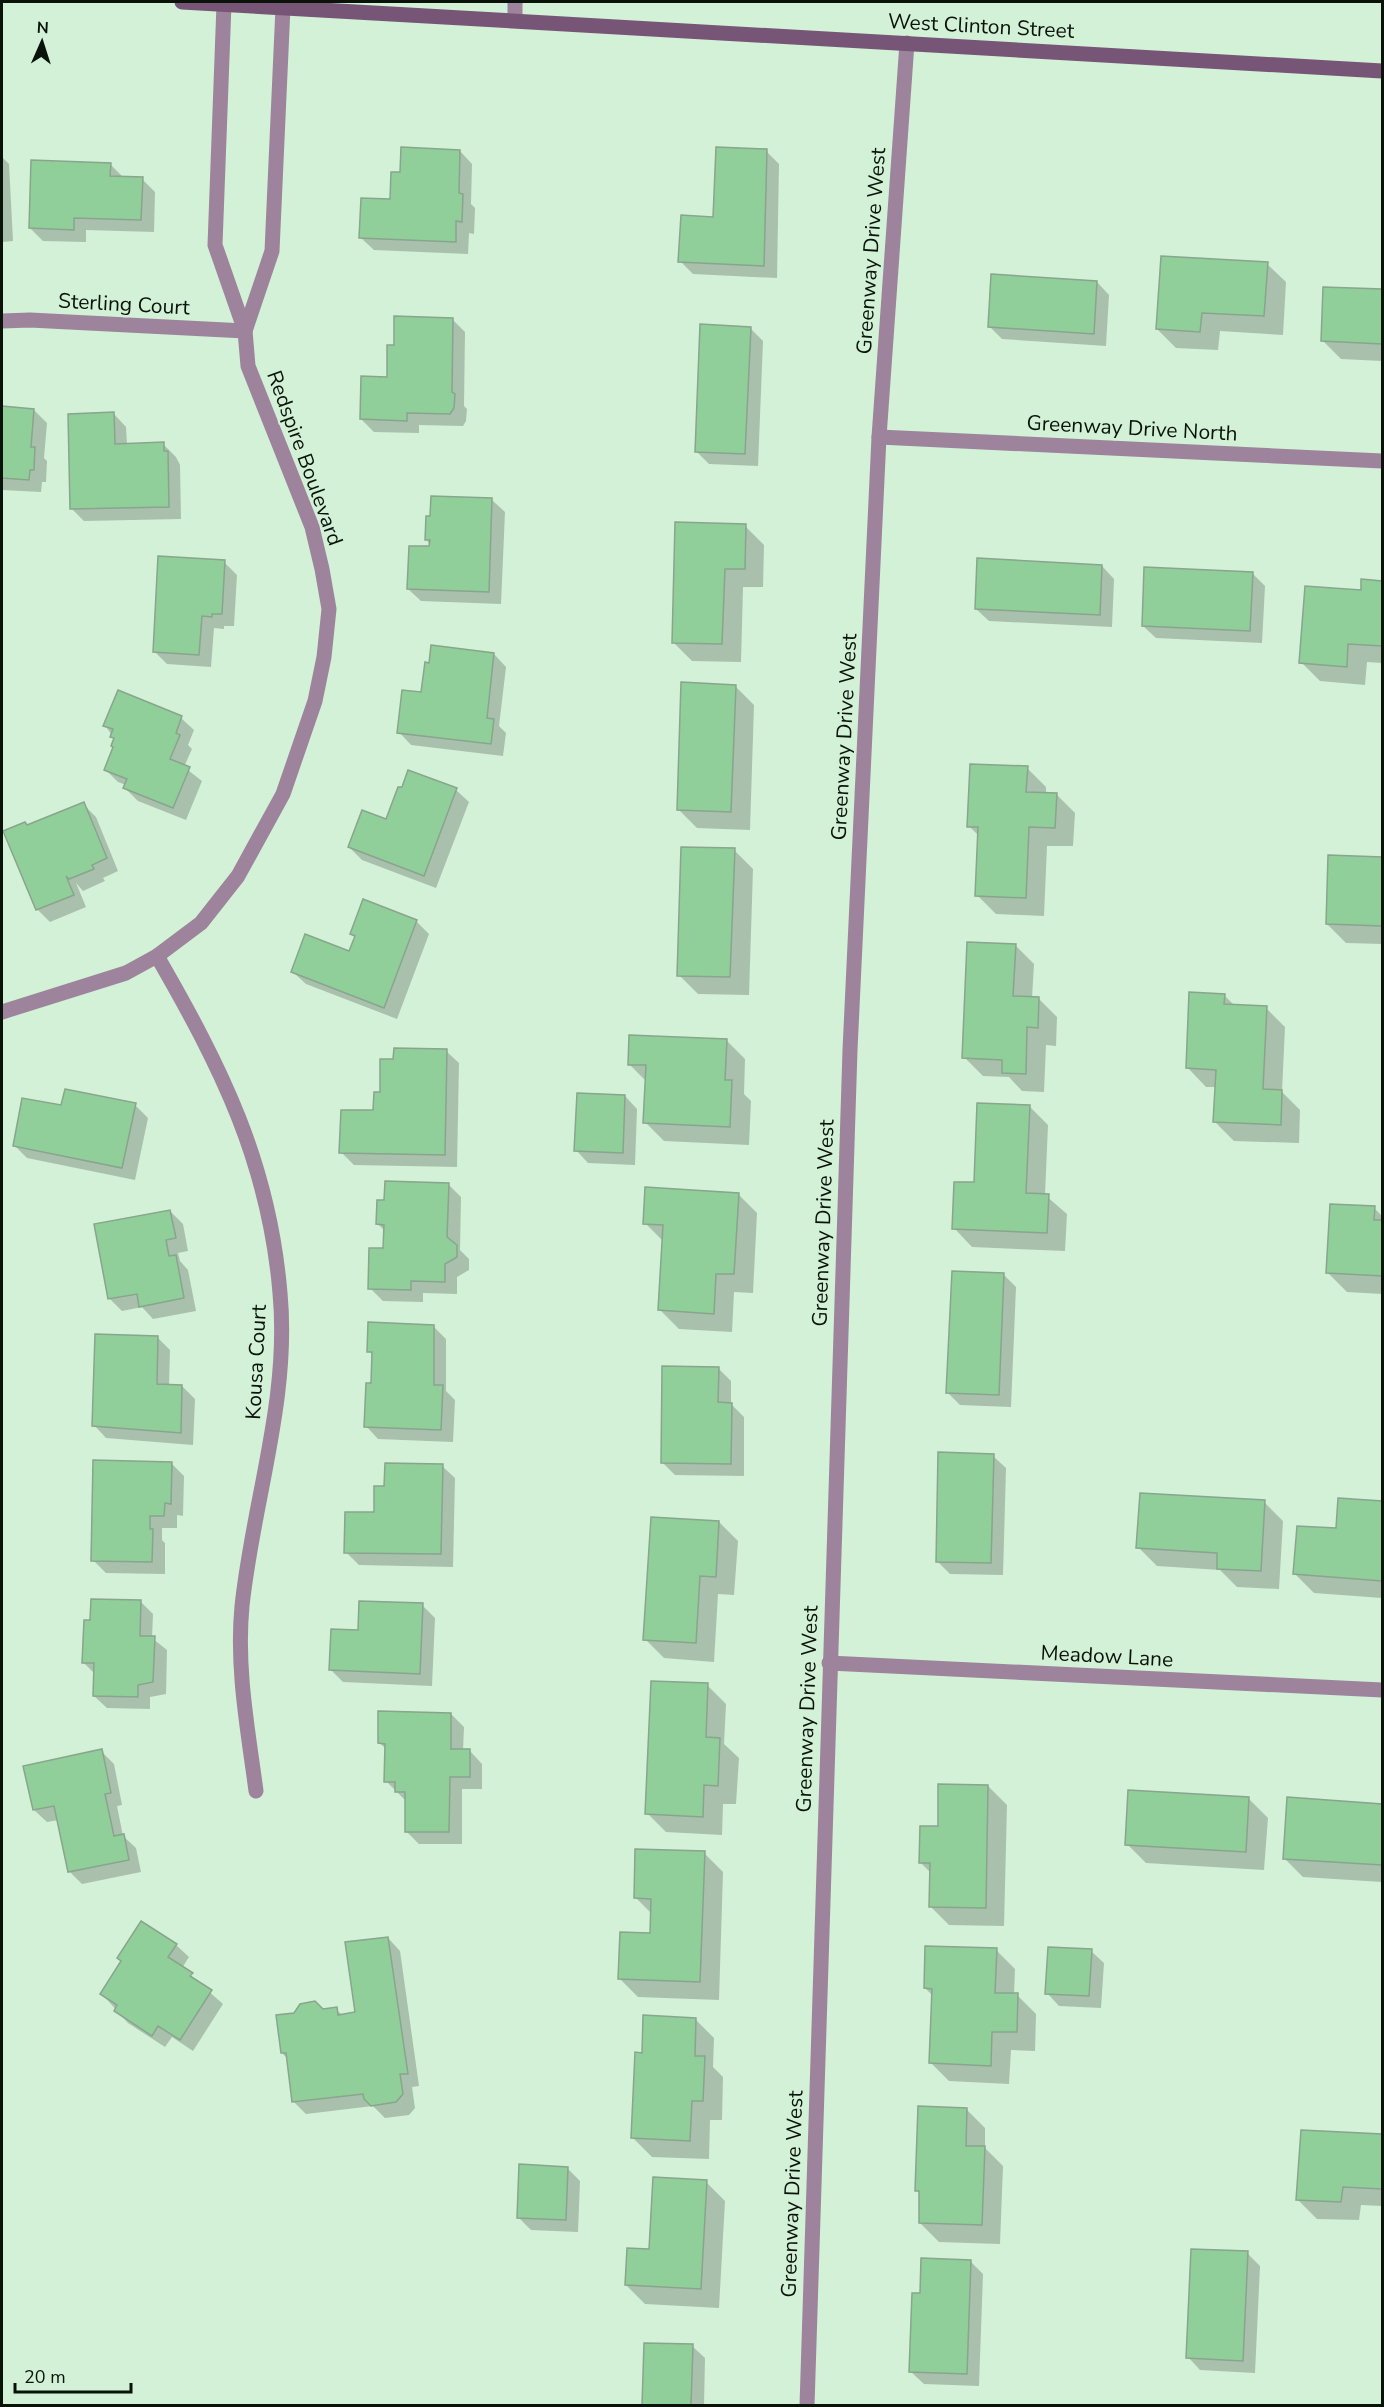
<svg xmlns="http://www.w3.org/2000/svg" width="1384" height="2407" font-family="'Nunito Sans',sans-serif">
<rect width="100%" height="100%" fill="#d3f1d7"/>
<g fill="#0003">
<path d="M 460,151 L 472,164 L 471,204 L 475,208 L 474,234 L 469,233 L 468,254 L 374,250 L 361,238 L 391,201 Z"/>
<path d="M 766,151 L 779,164 L 777,278 L 693,274 L 680,261 Z"/>
<path d="M 2,157 L 9,164 L 13,241 L 2,242 Z"/>
<path d="M 110,164 L 123,177 L 142,179 L 155,192 L 154,232 L 86,230 L 86,242 L 43,241 L 30,228 Z"/>
<path d="M 1267,264 L 1286,282 L 1283,335 L 1220,331 L 1218,350 L 1176,348 L 1157,329 Z"/>
<path d="M 1097,282 L 1109,295 L 1106,346 L 1002,339 L 989,326 Z"/>
<path d="M 1325,288 L 1382,291 L 1382,361 L 1341,359 L 1322,340 Z"/>
<path d="M 453,320 L 465,332 L 464,406 L 467,409 L 466,421 L 463,426 L 419,425 L 419,433 L 374,432 L 361,419 L 388,378 L 395,347 Z"/>
<path d="M 750,328 L 763,341 L 758,466 L 709,464 L 696,451 Z"/>
<path d="M 34,410 L 47,423 L 44,458 L 47,461 L 46,482 L 42,482 L 41,492 L 2,490 L 2,414 Z"/>
<path d="M 114,414 L 126,427 L 127,445 L 163,444 L 176,457 L 180,465 L 181,519 L 84,521 L 72,509 Z"/>
<path d="M 492,500 L 505,512 L 501,604 L 421,601 L 408,589 L 431,548 L 427,540 Z"/>
<path d="M 745,526 L 764,545 L 763,587 L 743,587 L 741,662 L 692,661 L 673,642 Z"/>
<path d="M 224,562 L 237,575 L 234,626 L 224,626 L 224,629 L 214,628 L 211,667 L 167,664 L 154,651 Z"/>
<path d="M 1102,566 L 1114,579 L 1112,627 L 989,621 L 976,609 Z"/>
<path d="M 1252,573 L 1265,586 L 1262,643 L 1156,638 L 1143,626 Z"/>
<path d="M 1363,581 L 1382,582 L 1382,663 L 1367,662 L 1365,685 L 1320,681 L 1301,662 L 1362,592 Z"/>
<path d="M 494,654 L 506,667 L 499,726 L 506,733 L 503,756 L 411,745 L 399,732 L 422,694 Z"/>
<path d="M 735,686 L 754,705 L 750,830 L 697,828 L 678,809 Z"/>
<path d="M 119,692 L 181,718 L 194,730 L 188,745 L 192,749 L 184,767 L 202,781 L 186,820 L 138,801 L 125,788 L 126,785 L 118,782 L 106,770 L 115,748 L 115,740 L 105,725 Z"/>
<path d="M 1027,768 L 1046,787 L 1046,794 L 1056,794 L 1075,813 L 1073,846 L 1047,846 L 1044,916 L 996,914 L 977,895 L 979,836 L 969,826 Z"/>
<path d="M 456,790 L 469,802 L 436,888 L 362,860 L 349,847 L 387,821 Z"/>
<path d="M 83,804 L 96,817 L 118,871 L 103,878 L 105,881 L 83,891 L 76,883 L 86,907 L 50,922 L 37,909 L 28,827 Z"/>
<path d="M 734,850 L 753,869 L 749,995 L 698,994 L 679,975 Z"/>
<path d="M 1329,857 L 1382,858 L 1382,944 L 1346,943 L 1327,924 Z"/>
<path d="M 364,901 L 417,922 L 429,934 L 397,1019 L 306,984 L 293,972 L 350,953 L 356,937 L 352,934 Z"/>
<path d="M 1015,945 L 1034,964 L 1032,998 L 1039,999 L 1057,1017 L 1056,1046 L 1046,1045 L 1044,1092 L 1022,1091 L 1009,1077 L 983,1076 L 964,1057 Z"/>
<path d="M 1224,995 L 1235,1006 L 1266,1008 L 1285,1027 L 1282,1092 L 1300,1110 L 1299,1143 L 1234,1141 L 1215,1122 L 1217,1087 L 1206,1087 L 1188,1068 Z"/>
<path d="M 726,1040 L 745,1059 L 744,1094 L 751,1101 L 749,1145 L 664,1141 L 645,1122 L 646,1081 L 630,1065 Z"/>
<path d="M 446,1051 L 459,1063 L 457,1167 L 354,1165 L 341,1152 L 375,1112 L 395,1061 Z"/>
<path d="M 625,1096 L 637,1109 L 635,1165 L 588,1163 L 576,1150 Z"/>
<path d="M 135,1105 L 148,1118 L 135,1180 L 27,1158 L 14,1145 L 63,1107 Z"/>
<path d="M 1029,1106 L 1048,1125 L 1045,1195 L 1067,1214 L 1065,1251 L 972,1247 L 954,1228 L 975,1184 Z"/>
<path d="M 448,1184 L 461,1197 L 460,1250 L 469,1259 L 469,1270 L 457,1277 L 457,1294 L 423,1293 L 423,1302 L 383,1301 L 370,1288 L 384,1250 L 385,1231 L 378,1224 Z"/>
<path d="M 738,1194 L 757,1213 L 753,1293 L 734,1292 L 732,1332 L 679,1329 L 660,1310 L 664,1242 L 645,1223 Z"/>
<path d="M 1374,1208 L 1382,1216 L 1382,1294 L 1347,1292 L 1328,1273 Z"/>
<path d="M 170,1211 L 183,1224 L 188,1251 L 178,1253 L 180,1261 L 188,1270 L 196,1311 L 153,1319 L 142,1307 L 122,1311 L 109,1298 Z"/>
<path d="M 1003,1274 L 1016,1287 L 1011,1407 L 960,1405 L 948,1393 Z"/>
<path d="M 433,1326 L 446,1339 L 446,1391 L 455,1400 L 453,1442 L 378,1439 L 366,1426 L 372,1384 L 373,1356 L 369,1351 Z"/>
<path d="M 157,1337 L 170,1350 L 169,1386 L 182,1386 L 195,1399 L 193,1445 L 106,1438 L 94,1425 Z"/>
<path d="M 718,1368 L 731,1381 L 731,1404 L 744,1417 L 744,1476 L 675,1475 L 662,1462 Z"/>
<path d="M 993,1456 L 1006,1468 L 1003,1575 L 950,1574 L 937,1561 Z"/>
<path d="M 171,1463 L 184,1476 L 183,1516 L 177,1515 L 177,1528 L 162,1528 L 162,1540 L 165,1543 L 165,1574 L 106,1573 L 93,1560 Z"/>
<path d="M 442,1466 L 455,1478 L 453,1567 L 359,1565 L 346,1552 L 375,1514 L 386,1488 Z"/>
<path d="M 1339,1499 L 1382,1503 L 1382,1598 L 1314,1593 L 1295,1574 L 1337,1530 Z"/>
<path d="M 1264,1502 L 1283,1521 L 1279,1589 L 1237,1587 L 1220,1570 L 1157,1566 L 1138,1547 Z"/>
<path d="M 719,1522 L 738,1541 L 734,1595 L 718,1594 L 714,1662 L 664,1658 L 645,1639 Z"/>
<path d="M 141,1602 L 153,1614 L 152,1638 L 167,1650 L 166,1694 L 150,1697 L 150,1709 L 107,1708 L 94,1696 L 95,1674 L 84,1663 L 92,1622 Z"/>
<path d="M 422,1605 L 435,1618 L 432,1686 L 343,1682 L 331,1670 L 359,1632 Z"/>
<path d="M 707,1685 L 726,1704 L 724,1744 L 739,1758 L 736,1804 L 723,1804 L 722,1835 L 666,1832 L 647,1813 Z"/>
<path d="M 451,1714 L 464,1727 L 463,1751 L 470,1751 L 482,1764 L 482,1789 L 462,1789 L 462,1844 L 419,1844 L 406,1831 L 407,1802 L 386,1781 L 386,1749 L 380,1743 Z"/>
<path d="M 101,1751 L 114,1764 L 122,1805 L 117,1806 L 123,1836 L 136,1848 L 141,1872 L 82,1884 L 69,1871 L 59,1820 L 47,1822 L 34,1810 Z"/>
<path d="M 988,1786 L 1007,1805 L 1004,1926 L 949,1925 L 930,1906 L 931,1873 L 920,1862 Z"/>
<path d="M 1249,1799 L 1268,1818 L 1264,1870 L 1146,1863 L 1127,1844 Z"/>
<path d="M 1289,1799 L 1382,1805 L 1382,1882 L 1303,1877 L 1284,1858 Z"/>
<path d="M 704,1853 L 723,1872 L 719,2000 L 638,1997 L 619,1978 L 651,1935 L 652,1914 L 635,1897 Z"/>
<path d="M 388,1938 L 400,1951 L 419,2086 L 412,2087 L 415,2108 L 409,2115 L 385,2118 L 373,2106 L 306,2114 L 293,2101 L 288,2059 L 282,2053 L 323,2010 L 336,2009 L 343,2016 L 357,2014 Z"/>
<path d="M 176,1945 L 189,1957 L 182,1968 L 223,2004 L 193,2051 L 172,2037 L 165,2047 L 128,2023 L 102,1994 Z"/>
<path d="M 996,1950 L 1015,1969 L 1014,1995 L 1017,1995 L 1036,2014 L 1035,2051 L 1011,2050 L 1009,2084 L 949,2081 L 930,2062 L 933,1996 L 925,1988 Z"/>
<path d="M 1091,1951 L 1104,1963 L 1101,2008 L 1059,2006 L 1047,1993 Z"/>
<path d="M 695,2019 L 714,2038 L 713,2067 L 723,2077 L 722,2120 L 710,2120 L 709,2159 L 652,2157 L 633,2138 L 643,2054 Z"/>
<path d="M 966,2109 L 985,2128 L 985,2148 L 1003,2166 L 1000,2244 L 939,2242 L 920,2223 L 921,2195 L 917,2190 Z"/>
<path d="M 1302,2132 L 1382,2136 L 1382,2206 L 1361,2205 L 1359,2220 L 1317,2219 L 1298,2200 Z"/>
<path d="M 567,2168 L 580,2181 L 578,2232 L 531,2230 L 518,2217 Z"/>
<path d="M 706,2182 L 725,2201 L 719,2308 L 645,2304 L 626,2285 L 650,2250 Z"/>
<path d="M 1247,2253 L 1260,2266 L 1255,2373 L 1200,2370 L 1188,2357 Z"/>
<path d="M 970,2261 L 983,2274 L 979,2386 L 924,2384 L 911,2372 L 921,2295 Z"/>
<path d="M 692,2346 L 705,2358 L 704,2406 L 643,2406 Z"/>
</g>
<g fill="#90cf9a" stroke="#89a58d" stroke-width="1.5">
<path d="M 401,147 L 460,150 L 459,193 L 463,194 L 462,222 L 456,221 L 456,242 L 359,238 L 361,198 L 390,199 L 391,172 L 400,172 Z"/>
<path d="M 716,147 L 767,149 L 764,266 L 678,262 L 681,215 L 713,217 Z"/>
<path d="M 31,160 L 111,163 L 110,176 L 143,177 L 141,220 L 74,218 L 74,230 L 29,228 Z"/>
<path d="M 1161,256 L 1268,262 L 1264,316 L 1202,313 L 1200,332 L 1156,329 Z"/>
<path d="M 991,274 L 1097,281 L 1094,334 L 988,327 Z"/>
<path d="M 1323,287 L 1382,289 L 1382,344 L 1321,341 Z"/>
<path d="M 394,316 L 453,318 L 452,392 L 455,394 L 454,408 L 450,414 L 407,413 L 407,421 L 360,419 L 361,376 L 387,377 L 387,345 L 394,345 Z"/>
<path d="M 700,324 L 751,327 L 745,454 L 695,452 Z"/>
<path d="M 2,406 L 34,409 L 31,447 L 35,447 L 34,470 L 30,470 L 29,480 L 2,478 Z"/>
<path d="M 114,412 L 115,444 L 164,442 L 164,451 L 168,451 L 169,507 L 70,509 L 68,414 Z"/>
<path d="M 431,496 L 492,498 L 489,592 L 407,589 L 409,546 L 429,546 L 430,540 L 425,540 L 426,516 L 430,516 Z"/>
<path d="M 675,522 L 746,524 L 745,569 L 725,569 L 722,644 L 672,643 Z"/>
<path d="M 158,556 L 225,560 L 222,614 L 212,614 L 212,617 L 202,616 L 199,655 L 153,652 Z"/>
<path d="M 977,558 L 1102,565 L 1100,615 L 975,609 Z"/>
<path d="M 1144,567 L 1253,572 L 1250,631 L 1142,626 Z"/>
<path d="M 1361,579 L 1382,581 L 1382,646 L 1348,644 L 1347,667 L 1299,663 L 1305,586 L 1361,590 Z"/>
<path d="M 431,645 L 494,653 L 487,718 L 494,719 L 491,744 L 397,733 L 402,690 L 421,692 L 425,662 L 429,663 Z"/>
<path d="M 681,682 L 736,685 L 731,812 L 677,810 Z"/>
<path d="M 118,690 L 182,716 L 176,733 L 180,735 L 170,759 L 190,767 L 173,808 L 123,788 L 127,779 L 104,770 L 113,747 L 111,746 L 114,738 L 110,737 L 113,729 L 103,726 Z"/>
<path d="M 970,764 L 1028,766 L 1026,792 L 1057,793 L 1055,828 L 1029,827 L 1026,898 L 975,896 L 978,827 L 967,827 Z"/>
<path d="M 408,770 L 457,788 L 424,876 L 348,847 L 362,810 L 386,819 L 398,787 L 402,787 Z"/>
<path d="M 84,802 L 107,858 L 92,865 L 94,869 L 69,879 L 66,876 L 74,895 L 36,910 L 3,831 L 25,822 L 27,825 Z"/>
<path d="M 681,847 L 735,848 L 730,977 L 677,976 Z"/>
<path d="M 1328,855 L 1382,857 L 1382,926 L 1326,924 Z"/>
<path d="M 363,899 L 417,920 L 384,1008 L 291,972 L 305,934 L 349,951 L 355,936 L 350,934 Z"/>
<path d="M 967,942 L 1016,944 L 1013,996 L 1039,997 L 1038,1028 L 1027,1027 L 1026,1074 L 1002,1073 L 1002,1060 L 962,1058 Z"/>
<path d="M 1189,992 L 1225,994 L 1224,1004 L 1267,1006 L 1263,1089 L 1282,1090 L 1281,1125 L 1213,1122 L 1216,1070 L 1186,1068 Z"/>
<path d="M 629,1035 L 727,1039 L 725,1080 L 732,1080 L 730,1127 L 643,1123 L 646,1065 L 628,1065 Z"/>
<path d="M 394,1048 L 447,1049 L 445,1155 L 339,1153 L 341,1110 L 373,1110 L 374,1092 L 380,1092 L 380,1059 L 393,1059 Z"/>
<path d="M 65,1089 L 136,1103 L 122,1168 L 13,1146 L 22,1098 L 61,1105 Z"/>
<path d="M 577,1093 L 625,1095 L 623,1153 L 574,1151 Z"/>
<path d="M 977,1103 L 1030,1105 L 1026,1193 L 1049,1194 L 1047,1233 L 952,1229 L 954,1182 L 974,1182 Z"/>
<path d="M 385,1181 L 449,1183 L 447,1237 L 457,1245 L 457,1257 L 445,1264 L 445,1282 L 411,1281 L 411,1290 L 368,1289 L 369,1248 L 383,1248 L 384,1225 L 376,1224 L 377,1200 L 384,1200 Z"/>
<path d="M 645,1187 L 739,1193 L 734,1274 L 716,1274 L 714,1314 L 658,1310 L 663,1225 L 643,1224 Z"/>
<path d="M 1330,1204 L 1375,1206 L 1374,1220 L 1382,1220 L 1382,1276 L 1326,1273 Z"/>
<path d="M 170,1210 L 176,1238 L 166,1240 L 169,1256 L 176,1255 L 184,1298 L 139,1307 L 137,1294 L 108,1299 L 94,1224 Z"/>
<path d="M 952,1271 L 1004,1273 L 999,1395 L 946,1393 Z"/>
<path d="M 368,1322 L 434,1325 L 434,1385 L 443,1385 L 441,1430 L 364,1427 L 366,1383 L 371,1383 L 372,1352 L 367,1352 Z"/>
<path d="M 95,1334 L 158,1336 L 157,1384 L 182,1385 L 181,1433 L 92,1426 Z"/>
<path d="M 662,1366 L 719,1367 L 718,1402 L 732,1403 L 731,1464 L 661,1463 Z"/>
<path d="M 938,1452 L 994,1454 L 991,1563 L 936,1562 Z"/>
<path d="M 93,1460 L 172,1462 L 171,1504 L 165,1503 L 164,1516 L 150,1516 L 150,1529 L 153,1529 L 152,1562 L 91,1561 Z"/>
<path d="M 385,1463 L 443,1464 L 441,1554 L 344,1553 L 345,1512 L 374,1512 L 374,1486 L 384,1486 Z"/>
<path d="M 1140,1493 L 1265,1500 L 1261,1571 L 1217,1569 L 1217,1553 L 1136,1548 Z"/>
<path d="M 1338,1498 L 1382,1501 L 1382,1581 L 1293,1574 L 1297,1526 L 1336,1528 Z"/>
<path d="M 651,1517 L 719,1521 L 716,1577 L 700,1576 L 696,1643 L 643,1640 Z"/>
<path d="M 91,1599 L 141,1600 L 140,1636 L 155,1636 L 153,1682 L 138,1685 L 138,1697 L 93,1696 L 94,1663 L 82,1663 L 84,1620 L 90,1620 Z"/>
<path d="M 359,1601 L 423,1603 L 420,1674 L 329,1670 L 331,1629 L 358,1630 Z"/>
<path d="M 651,1681 L 708,1683 L 706,1737 L 720,1738 L 718,1786 L 704,1785 L 703,1817 L 645,1814 Z"/>
<path d="M 378,1711 L 451,1713 L 451,1749 L 470,1749 L 470,1777 L 450,1777 L 449,1832 L 405,1832 L 405,1792 L 395,1792 L 395,1782 L 384,1782 L 385,1744 L 378,1743 Z"/>
<path d="M 102,1749 L 111,1793 L 105,1794 L 114,1836 L 124,1834 L 129,1860 L 68,1872 L 54,1806 L 33,1810 L 23,1766 Z"/>
<path d="M 938,1784 L 988,1785 L 986,1908 L 929,1907 L 930,1863 L 919,1863 L 920,1826 L 938,1826 Z"/>
<path d="M 1128,1790 L 1249,1797 L 1246,1852 L 1125,1845 Z"/>
<path d="M 1287,1797 L 1382,1804 L 1382,1865 L 1283,1859 Z"/>
<path d="M 635,1849 L 705,1851 L 700,1982 L 618,1979 L 620,1932 L 650,1933 L 651,1899 L 634,1898 Z"/>
<path d="M 141,1921 L 177,1944 L 168,1957 L 193,1973 L 190,1976 L 212,1990 L 180,2040 L 158,2026 L 152,2036 L 114,2011 L 117,2005 L 100,1994 L 121,1961 L 117,1958 Z"/>
<path d="M 388,1937 L 408,2074 L 400,2074 L 403,2094 L 396,2102 L 371,2106 L 364,2099 L 363,2094 L 292,2102 L 286,2053 L 281,2053 L 276,2015 L 294,2013 L 300,2004 L 315,2001 L 323,2009 L 337,2007 L 338,2015 L 355,2012 L 345,1942 Z"/>
<path d="M 925,1946 L 997,1948 L 995,1993 L 1018,1993 L 1017,2032 L 992,2032 L 991,2066 L 929,2063 L 932,1989 L 924,1988 Z"/>
<path d="M 1048,1947 L 1092,1949 L 1089,1996 L 1045,1994 Z"/>
<path d="M 643,2015 L 696,2018 L 695,2056 L 705,2056 L 703,2101 L 692,2101 L 690,2141 L 631,2138 L 635,2052 L 642,2053 Z"/>
<path d="M 918,2106 L 967,2108 L 966,2146 L 985,2146 L 982,2225 L 919,2223 L 919,2191 L 915,2191 Z"/>
<path d="M 1301,2130 L 1382,2134 L 1382,2189 L 1343,2187 L 1341,2202 L 1296,2200 Z"/>
<path d="M 519,2164 L 568,2167 L 566,2220 L 517,2218 Z"/>
<path d="M 653,2177 L 707,2180 L 701,2289 L 625,2285 L 627,2248 L 649,2249 Z"/>
<path d="M 1191,2249 L 1248,2251 L 1243,2361 L 1186,2358 Z"/>
<path d="M 921,2258 L 971,2260 L 967,2374 L 909,2372 L 912,2293 L 920,2293 Z"/>
<path d="M 644,2343 L 693,2344 L 691,2406 L 642,2406 Z"/>
</g>
<g fill="none" stroke-linecap="round" stroke-linejoin="round">
<g stroke="#9d849c" stroke-width="15">
<path d="M 515,19 L 515,2"/>
<path d="M 2,321 L 30,320 L 245,331"/>
<path d="M 245,331 L 272,251 L 283,7"/>
<path d="M 879,437 L 1382,461"/>
<path d="M 157,956 C 221,1067 269,1162 280,1293 C 290,1400 253,1501 242,1606 C 236,1668 248,1730 256,1791"/>
<path d="M 2,1012 L 126,973 L 157,956 L 201,923 L 238,876 L 283,794 L 315,701 L 324,657 L 329,609 L 322,569 L 312,527 L 248,366 L 245,331 L 215,245 L 224,4"/>
<path d="M 829,1663 L 1382,1690"/>
<path d="M 807,2406 L 850,1050 L 879,437 L 907,43"/>
</g>
<path stroke="#757" stroke-width="15" d="M 182,2 L 1382,71"/>
</g>
<g text-anchor="middle" stroke-width="4.5" stroke-linejoin="round" paint-order="stroke">
<g font-size="21" fill="#09130a" stroke="#d3f1d7">
<text transform="translate(981 26) rotate(3)" y="7">West Clinton Street</text>
<text transform="translate(871 251) rotate(-86)" y="7">Greenway Drive West</text>
<text transform="translate(124 304) rotate(3)" y="7">Sterling Court</text>
<text transform="translate(1132 428) rotate(3)" y="7">Greenway Drive North</text>
<text transform="translate(305 458) rotate(70)" y="7">Redspire Boulevard</text>
<text transform="translate(844 737) rotate(-87)" y="7">Greenway Drive West</text>
<text transform="translate(823 1223) rotate(-88)" y="7">Greenway Drive West</text>
<text transform="translate(256 1362) rotate(-87)" y="7">Kousa Court</text>
<text transform="translate(1107 1656) rotate(3)" y="7">Meadow Lane</text>
<text transform="translate(807 1709) rotate(-88)" y="7">Greenway Drive West</text>
<text transform="translate(792 2194) rotate(-88)" y="7">Greenway Drive West</text>
</g>
</g>
<rect width="1384" height="2407" fill="none" stroke="#09130a" stroke-width="6"/>
<g transform="translate(42 42) rotate(3)" stroke="#d3f1d7" stroke-width="4.5" paint-order="stroke">
<path d="M0-4.5L10 22L0 15L-10 22Z" fill="#09130a"/>
<text y="-9" font-size="16" font-weight="bold" text-anchor="middle" fill="#09130a">N</text>
</g>
<path d="M15 2383v9h116v-9" fill="none" stroke="#09130a" stroke-width="3"/>
<text x="24" y="2383" font-size="18" fill="#09130a" stroke="#d3f1d7" stroke-width="4.5" paint-order="stroke">20 m</text>
</svg>
